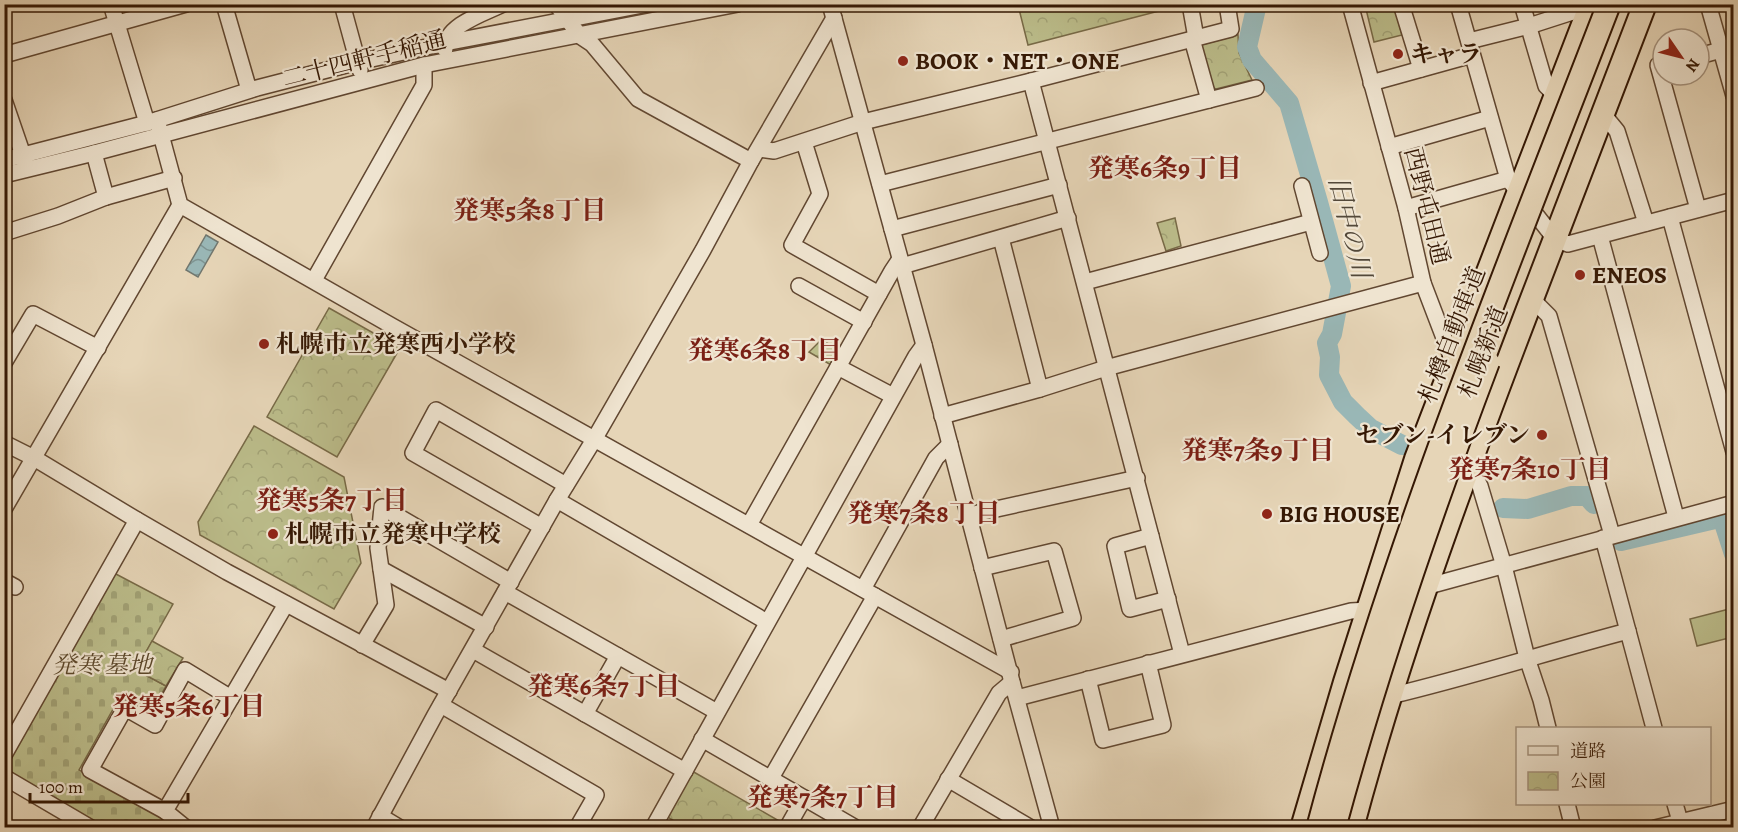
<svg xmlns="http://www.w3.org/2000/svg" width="1738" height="832" font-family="Alegreya,'Noto Serif JP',serif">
<defs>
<pattern id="cemetery-stones" width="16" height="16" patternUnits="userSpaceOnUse" patternTransform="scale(1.5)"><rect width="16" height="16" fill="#bbbc8a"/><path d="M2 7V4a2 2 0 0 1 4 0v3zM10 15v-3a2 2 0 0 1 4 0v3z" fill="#a1a175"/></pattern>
<pattern id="park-crowns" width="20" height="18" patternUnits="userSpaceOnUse" patternTransform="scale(1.5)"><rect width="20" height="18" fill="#bbbc8a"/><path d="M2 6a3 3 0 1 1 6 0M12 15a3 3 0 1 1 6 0" fill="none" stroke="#a1a175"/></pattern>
<pattern id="water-waves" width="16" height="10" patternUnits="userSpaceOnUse" patternTransform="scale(1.5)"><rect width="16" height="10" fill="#99b7b6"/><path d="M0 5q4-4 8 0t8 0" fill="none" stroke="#7e9492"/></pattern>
</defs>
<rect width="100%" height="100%" fill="#e6d5b7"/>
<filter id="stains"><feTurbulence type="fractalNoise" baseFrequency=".00333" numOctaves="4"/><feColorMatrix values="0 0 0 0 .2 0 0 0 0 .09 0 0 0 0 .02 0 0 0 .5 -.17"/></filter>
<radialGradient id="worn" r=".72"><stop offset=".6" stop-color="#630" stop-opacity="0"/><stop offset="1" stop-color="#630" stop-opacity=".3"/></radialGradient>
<path fill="url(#cemetery-stones)" stroke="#786a47" stroke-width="1.5" d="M 114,573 L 173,604 L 136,670 L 166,686 L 152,711 L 121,695 L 79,770 L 177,826 L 176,827 L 100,827 L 5,774 L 4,766 Z"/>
<g fill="url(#park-crowns)" stroke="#786a47" stroke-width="1.5">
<path d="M 1161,4 L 1163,10 L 1028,45 L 1018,5 Z"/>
<path d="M 1365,5 L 1394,5 L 1402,35 L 1374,42 Z"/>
<path d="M 1238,35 L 1239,53 L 1252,80 L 1216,89 L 1211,87 L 1201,45 Z"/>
<path d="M 1175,218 L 1181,246 L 1166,251 L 1157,223 Z"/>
<path d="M 329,308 L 400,348 L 337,457 L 267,417 Z"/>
<path d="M 820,341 L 841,348 L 831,365 L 809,352 Z"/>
<path d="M 254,426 L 344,477 L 361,563 L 334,609 L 200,535 L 198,522 Z"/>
<path d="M 152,641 L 183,658 L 166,686 L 136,670 Z"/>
<path d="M 692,771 L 781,822 L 778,827 L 685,828 L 666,816 Z"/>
</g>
<path fill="#bbbc8a" stroke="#786a47" stroke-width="1.5" d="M 1733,608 L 1733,637 L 1697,646 L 1690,619 Z"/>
<path fill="url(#water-waves)" stroke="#71776f" stroke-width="1.5" d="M 206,235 L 218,242 L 198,277 L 186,270 Z"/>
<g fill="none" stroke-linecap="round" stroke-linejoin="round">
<g stroke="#99b7b6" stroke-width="20">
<path d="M 1257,4 L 1247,47 L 1252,60 L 1289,103 L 1318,202 L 1341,286 L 1332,334 L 1327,343 L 1330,357 L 1329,375 L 1343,402 L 1357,416 L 1371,429 L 1402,445"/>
<path d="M 1503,508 L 1528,509 L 1571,496 L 1587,496 L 1594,504"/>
<path d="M 1621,541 L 1715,519 L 1723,520 L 1734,554"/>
</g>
<g stroke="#614731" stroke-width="18">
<g id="minor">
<path d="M 111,4 L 147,123"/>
<path d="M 224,4 L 249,90"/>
<path d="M 342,4 L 360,70"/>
<path d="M 556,4 L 580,36 L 592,44 L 638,99 L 751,161"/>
<path d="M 830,4 L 924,345 L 1012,682 L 1052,828"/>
<path d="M 1190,4 L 1196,38"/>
<path d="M 1350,4 L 1406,208 L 1423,283 L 1454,364"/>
<path d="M 1401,4 L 1421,69"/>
<path d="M 1458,4 L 1508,179 L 1555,239 L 1568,244 L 1734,200"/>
<path d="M 1522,4 L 1546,86 L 1556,96"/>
<path d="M 1708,4 L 1734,96"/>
<path d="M 1192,39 L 1209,100"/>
<path d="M 1469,41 L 1529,26 L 1591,6 L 1589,4"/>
<path d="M 445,49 C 445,25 485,13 503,4"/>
<path d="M 4,55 L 186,4"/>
<path d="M 1699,56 L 1721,50"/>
<path d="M 1663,64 L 1658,65 L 1698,209"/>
<path d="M 1031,81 L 1182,654"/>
<path d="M 1371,83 L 1472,55"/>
<path d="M 4,100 L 26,164"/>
<path d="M 1603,114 L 1617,131 L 1646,223"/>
<path d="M 157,120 L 180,205 L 392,326 L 1011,672"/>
<path d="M 804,142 L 820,194 L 792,245 L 879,294"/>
<path d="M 1389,147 L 1490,118"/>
<path d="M 759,149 L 774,151 L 863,122 L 1031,81 L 1231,29 L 1227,4"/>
<path d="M 94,153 L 106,197"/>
<path d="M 4,160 L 147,123 L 257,88 L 358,62 L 445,43 L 648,4"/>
<path d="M 4,175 L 94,153 L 424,65 L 738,4"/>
<path d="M 880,184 L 1256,88"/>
<path d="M 1302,186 L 1320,253"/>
<path d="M 1406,208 L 1508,179"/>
<path d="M 1670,217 L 1734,452"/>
<path d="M 892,229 L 1059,185"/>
<path d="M 4,233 L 58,216 L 106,197 L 174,178"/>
<path d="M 1600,236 L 1676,517"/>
<path d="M 1001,238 L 1040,389"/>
<path d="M 902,266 L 1068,218"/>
<path d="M 314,280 L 424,85 L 424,65"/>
<path d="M 1085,282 L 1311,222"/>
<path d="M 799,286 L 864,322"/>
<path d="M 1532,299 L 1549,316 L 1612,535"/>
<path d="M 4,363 L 33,314 L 98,348"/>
<path d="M 838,367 L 893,396"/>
<path d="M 942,416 L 1040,389 L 1106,368 L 1423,283"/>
<path d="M 4,443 L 34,458 L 137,520 L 227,572 L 449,691"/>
<path d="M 1468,462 L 1480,486 L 1504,566 L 1527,658 L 1541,700 L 1548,728"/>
<path d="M 557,500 L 767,622"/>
<path d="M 4,509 L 180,205"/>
<path d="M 969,515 L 1137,478"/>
<path d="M 749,525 L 892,271 L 900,259"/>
<path d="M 542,527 L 413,453 L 436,410 L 566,485"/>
<path d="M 1151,536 L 1115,546 L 1130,609 L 1168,599"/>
<path d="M 1603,538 L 1654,728"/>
<path d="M 982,568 L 1054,551 L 1073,618 L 1001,639"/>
<path d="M 381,569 L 486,627"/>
<path d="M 4,581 L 15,587"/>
<path d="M 1425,587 L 1734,503"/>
<path d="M 863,589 L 936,458 L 950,444"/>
<path d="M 505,592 L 717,712"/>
<path d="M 362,645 L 386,605 L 378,548 L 382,507 L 511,582"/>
<path d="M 473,650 L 685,771"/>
<path d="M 1088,679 L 1103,740 L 1163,725 L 1148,663"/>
<path d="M 1390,696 C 1470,677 1548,652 1628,631"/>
<path d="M 1017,698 L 1351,611 L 1368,610"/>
<path d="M 441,705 L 596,795 L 577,828"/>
<path d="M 585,714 L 618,656"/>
<path d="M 702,739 L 856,828"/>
<path d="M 4,755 L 137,520"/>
<path d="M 4,777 L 91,828"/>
<path d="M 771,778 L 875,596"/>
<path d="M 948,779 L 1031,828"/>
<path d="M 1567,804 L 1573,828"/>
<path d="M 1675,804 L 1680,821"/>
<path d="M 165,811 L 90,770 L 125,708 L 155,725 L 185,670 L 231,698"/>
<path d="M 380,816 L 400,828"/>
<path d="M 186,828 L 165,811 L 286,604"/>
<path d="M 374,828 L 435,715 L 557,500 L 595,438 L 703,250 L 751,161 L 834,18"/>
<path d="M 653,828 L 916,356 L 924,345"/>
<path d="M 787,828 L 804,798"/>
<path d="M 920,828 L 999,693 L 1012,682"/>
<path d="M 1655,828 L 1734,809"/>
</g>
</g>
<g stroke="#351804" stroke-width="26">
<g id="highway">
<path d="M 1302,828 L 1345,682 L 1416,459 L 1591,4"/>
<path d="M 1352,828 C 1399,651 1463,479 1528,309 C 1567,208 1606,106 1645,4"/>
</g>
</g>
<use href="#minor" stroke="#efe4d0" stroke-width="15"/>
<use href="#highway" stroke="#e6d5b7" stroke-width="22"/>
<g stroke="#351804" stroke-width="26" stroke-linecap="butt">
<g id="highway-bridge">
<path d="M 1318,828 C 1393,546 1504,276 1609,4"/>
<path d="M 1334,828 C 1377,669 1430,515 1488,362"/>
</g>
</g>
<use href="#highway-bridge" stroke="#e6d5b7" stroke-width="22"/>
</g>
<g fill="#8f2418" stroke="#efe4d0" stroke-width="2">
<circle cx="1398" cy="54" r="6"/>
<circle cx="903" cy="61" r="6"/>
<circle cx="1580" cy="275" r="6"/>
<circle cx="264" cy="344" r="6"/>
<circle cx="1542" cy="435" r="6"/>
<circle cx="1267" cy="514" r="6"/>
<circle cx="273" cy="534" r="6"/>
</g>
<g text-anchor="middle" stroke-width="4.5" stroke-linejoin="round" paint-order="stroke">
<g font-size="24" font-weight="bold" fill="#351804" stroke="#efe4d0" text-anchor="start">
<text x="1410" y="62">キャラ</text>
<text x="915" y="69">BOOK・NET・ONE</text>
<text x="1592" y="283">ENEOS</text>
<text x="276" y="352">札幌市立発寒西小学校</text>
<text x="1530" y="443" text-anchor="end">セブン-イレブン</text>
<text x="1279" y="522">BIG HOUSE</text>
<text x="285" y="542">札幌市立発寒中学校</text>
</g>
<g font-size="24" fill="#351804" stroke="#efe4d0">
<text transform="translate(364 59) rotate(-14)" y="8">二十四軒手稲通</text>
<text transform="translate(1427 206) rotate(76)" y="8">西野屯田通</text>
<text transform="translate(1452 335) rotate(-69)" y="8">札樽自動車道</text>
<text transform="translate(1483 352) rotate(-69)" y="8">札幌新道</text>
</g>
<g font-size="24" font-style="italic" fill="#5d492c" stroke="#efe4d0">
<text x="102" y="673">発寒 墓地</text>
</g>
<g font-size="26" font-weight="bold" fill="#7a1f14" stroke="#efe4d0">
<text x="1165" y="177">発寒6条9丁目</text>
<text x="530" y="219">発寒5条8丁目</text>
<text x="765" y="359">発寒6条8丁目</text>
<text x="1258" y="459">発寒7条9丁目</text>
<text x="1530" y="478">発寒7条10丁目</text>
<text x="332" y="509">発寒5条7丁目</text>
<text x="924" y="522">発寒7条8丁目</text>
<text x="604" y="695">発寒6条7丁目</text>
<text x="189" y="715">発寒5条6丁目</text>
<text x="823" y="806">発寒7条7丁目</text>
</g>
<g font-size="26" font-style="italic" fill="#534839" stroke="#efe4d0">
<text transform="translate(1350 227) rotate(76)" y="9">旧中の川</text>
</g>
</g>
<rect width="1738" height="832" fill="none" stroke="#e6d5b7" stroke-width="24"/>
<rect x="6" y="6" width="1726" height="820" fill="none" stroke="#351804" stroke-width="3"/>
<rect x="12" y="12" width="1714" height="808" fill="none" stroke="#351804" stroke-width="1.5"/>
<rect x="1516" y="727" width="195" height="78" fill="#efe4d0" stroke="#a5927e" stroke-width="1.5"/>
<rect x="1528" y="746" width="30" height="9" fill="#efe4d0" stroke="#a5927e" stroke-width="1.5"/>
<text x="1570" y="757" font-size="18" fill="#351804">道路</text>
<rect x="1528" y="772" width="30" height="18" fill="url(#park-crowns)" stroke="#a5927e" stroke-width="1.5"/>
<text x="1570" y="787" font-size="18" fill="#351804">公園</text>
<g transform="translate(1681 57) rotate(125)"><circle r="28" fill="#efe4d0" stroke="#a5927e" stroke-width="1.5"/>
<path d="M0-4.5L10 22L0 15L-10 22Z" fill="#8f2418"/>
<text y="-9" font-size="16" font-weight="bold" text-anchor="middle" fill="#351804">N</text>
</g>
<path d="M30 793v9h158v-9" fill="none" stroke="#351804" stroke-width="3"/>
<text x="39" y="793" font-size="18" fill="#351804" stroke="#efe4d0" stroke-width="4.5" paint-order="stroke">100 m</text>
<rect width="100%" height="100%" filter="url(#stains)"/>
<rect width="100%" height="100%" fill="url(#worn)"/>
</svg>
